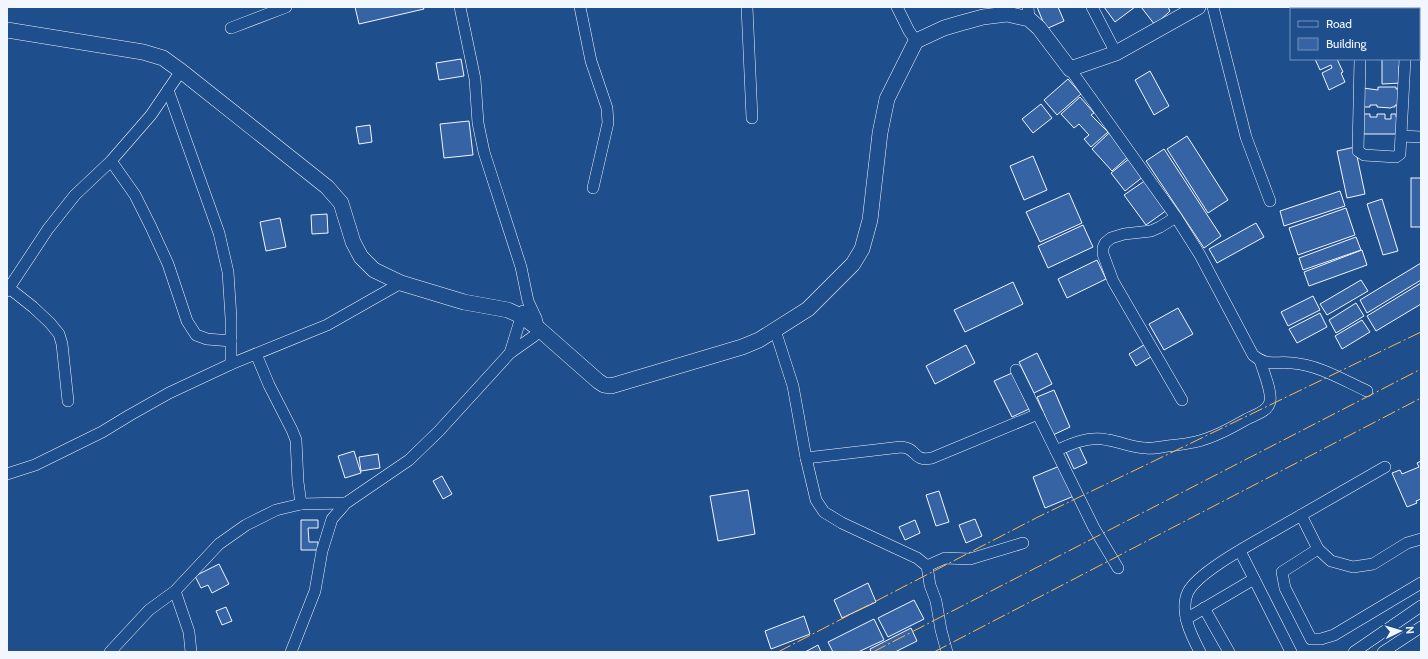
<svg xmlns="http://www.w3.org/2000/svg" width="1428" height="659" font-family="Cabin,sans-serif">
<rect width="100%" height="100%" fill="#1f4e8c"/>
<g fill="#3563a3" stroke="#f2f6ff">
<path d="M 355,7 L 423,7 L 424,9 L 359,24 Z"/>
<path d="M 1037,7 L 1058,7 L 1064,21 L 1046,29 Z"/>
<path d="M 1104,7 L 1135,7 L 1115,22 Z"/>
<path d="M 1141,7 L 1168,7 L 1170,11 L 1155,25 Z"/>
<path d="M 461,59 L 464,76 L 439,80 L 436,63 Z"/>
<path d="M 1315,59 L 1337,59 L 1343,72 L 1341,73 L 1345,82 L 1329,90 L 1322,73 L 1332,68 L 1331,65 L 1320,70 Z"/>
<path d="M 1382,59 L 1402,59 L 1402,66 L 1399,66 L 1399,76 L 1401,83 L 1382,84 Z"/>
<path d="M 1150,71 L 1169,106 L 1154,115 L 1135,80 Z"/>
<path d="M 1068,79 L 1081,94 L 1057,115 L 1044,100 Z"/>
<path d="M 1378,87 L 1396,87 L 1396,89 L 1400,89 L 1400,106 L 1395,105 L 1395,107 L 1392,107 L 1391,108 L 1377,107 L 1377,105 L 1370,105 L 1370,107 L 1363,107 L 1363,88 L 1378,90 Z"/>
<path d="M 1080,97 L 1094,113 L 1091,115 L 1108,132 L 1091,147 L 1084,139 L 1089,135 L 1079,124 L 1074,128 L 1061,114 Z"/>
<path d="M 1041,104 L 1052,118 L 1033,133 L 1022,119 Z"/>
<path d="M 1363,114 L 1370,114 L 1370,117 L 1377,117 L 1377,114 L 1385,114 L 1385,119 L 1391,119 L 1391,114 L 1396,114 L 1396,117 L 1400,117 L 1396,134 L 1363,134 Z"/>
<path d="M 469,121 L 473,155 L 444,158 L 440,124 Z"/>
<path d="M 370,125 L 372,142 L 359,144 L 356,127 Z"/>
<path d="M 1109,133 L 1129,156 L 1112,171 L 1092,149 Z"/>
<path d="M 1187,136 L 1228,200 L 1208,213 L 1167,149 Z"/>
<path d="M 1355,147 L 1365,194 L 1347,198 L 1337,151 Z"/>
<path d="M 1164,149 L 1221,236 L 1204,248 L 1146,161 Z"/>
<path d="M 1033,156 L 1047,190 L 1024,200 L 1010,166 Z"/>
<path d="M 1130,158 L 1144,176 L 1125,191 L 1111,173 Z"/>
<rect x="1411" y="178" width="10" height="49"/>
<path d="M 1146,180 L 1167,210 L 1146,225 L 1124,195 Z"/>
<path d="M 1340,191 L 1345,206 L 1284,226 L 1280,211 Z"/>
<path d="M 1069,193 L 1082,223 L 1040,242 L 1026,212 Z"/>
<path d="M 1382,199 L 1398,251 L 1383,255 L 1367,204 Z"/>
<path d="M 1346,208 L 1355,235 L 1298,255 L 1289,228 Z"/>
<path d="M 327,214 L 328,233 L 312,234 L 311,215 Z"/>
<path d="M 280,218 L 286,247 L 266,251 L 260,222 Z"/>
<path d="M 1256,223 L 1264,237 L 1217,263 L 1209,249 Z"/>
<path d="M 1083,225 L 1093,247 L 1048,268 L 1038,246 Z"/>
<path d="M 1356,237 L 1361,250 L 1303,270 L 1299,258 Z"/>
<path d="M 1362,250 L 1367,265 L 1309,286 L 1304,272 Z"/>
<path d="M 1097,260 L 1106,279 L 1067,298 L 1058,279 Z"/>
<path d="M 1421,263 L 1421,280 L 1367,313 L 1360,300 Z"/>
<path d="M 1361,280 L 1368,291 L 1327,315 L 1320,304 Z"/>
<path d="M 1013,282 L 1023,304 L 965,332 L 954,310 Z"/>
<path d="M 1421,283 L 1421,304 L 1376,331 L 1367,316 Z"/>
<path d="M 1313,296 L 1320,310 L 1288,326 L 1281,312 Z"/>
<path d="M 1356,303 L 1364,316 L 1336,333 L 1329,320 Z"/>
<path d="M 1178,308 L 1193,334 L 1164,350 L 1149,324 Z"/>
<path d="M 1320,313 L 1327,327 L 1297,343 L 1289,329 Z"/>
<path d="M 1362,320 L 1370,332 L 1342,349 L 1335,336 Z"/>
<path d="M 1147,343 L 1154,355 L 1136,366 L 1129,354 Z"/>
<path d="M 966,345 L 975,363 L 935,384 L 926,366 Z"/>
<path d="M 1037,353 L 1052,384 L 1034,393 L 1019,362 Z"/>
<path d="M 1012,373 L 1029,409 L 1012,417 L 994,381 Z"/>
<path d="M 1054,390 L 1070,427 L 1053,435 L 1037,397 Z"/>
<path d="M 1079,446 L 1087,463 L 1074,469 L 1066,452 Z"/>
<path d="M 354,451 L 361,473 L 345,478 L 338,456 Z"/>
<path d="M 378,454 L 380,468 L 361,471 L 359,457 Z"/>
<path d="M 1421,461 L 1421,499 L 1416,501 L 1417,503 L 1407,507 L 1392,473 L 1400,470 L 1402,474 L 1419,467 L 1417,463 Z"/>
<path d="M 1062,465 L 1074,496 L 1045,508 L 1033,477 Z"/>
<path d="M 442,476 L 452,494 L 443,499 L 433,481 Z"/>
<path d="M 748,490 L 755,534 L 718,541 L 710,496 Z"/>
<path d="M 939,491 L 949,522 L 936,526 L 926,495 Z"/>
<path d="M 975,519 L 982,536 L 966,543 L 959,525 Z"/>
<path d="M 301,520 L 318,520 L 318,528 L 308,528 L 309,542 L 318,542 L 318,550 L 301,550 Z"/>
<path d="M 915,520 L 920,533 L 905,540 L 899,527 Z"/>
<path d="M 219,564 L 229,584 L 212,593 L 208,585 L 201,588 L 195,576 Z"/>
<path d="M 868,583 L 876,602 L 842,618 L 834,600 Z"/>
<path d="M 914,600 L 924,619 L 888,637 L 878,618 Z"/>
<path d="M 226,607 L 232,621 L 222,625 L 216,611 Z"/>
<path d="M 804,616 L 810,634 L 771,649 L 765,631 Z"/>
<path d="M 874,619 L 884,640 L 858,652 L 833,652 L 828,642 Z"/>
<path d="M 911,628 L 917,641 L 895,652 L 871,652 L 870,649 Z"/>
<path d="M 818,645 L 821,652 L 805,652 Z"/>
</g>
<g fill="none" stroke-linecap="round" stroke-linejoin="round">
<g stroke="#f2f6ff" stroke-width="12">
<g id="street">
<path d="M 580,7 L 591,61 L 607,108 L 608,123 L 593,188"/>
<path d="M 747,7 L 752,118"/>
<path d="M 897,7 L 909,31 L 916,41"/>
<path d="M 1028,7 L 1029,19"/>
<path d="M 1092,7 L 1116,53"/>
<path d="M 1213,7 L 1246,137 L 1270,201"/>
<path d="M 231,28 L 286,7"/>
<path d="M 1360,59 L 1358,151 L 1364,155 L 1396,157 L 1400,154 L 1405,59"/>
<path d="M 1070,69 L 1176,217 L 1200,255 L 1253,355 C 1268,367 1275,361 1292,363 C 1319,365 1343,380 1367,391"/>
<path d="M 168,90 L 219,233 L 228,272 L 231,318 L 231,364"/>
<path d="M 1401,136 L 1421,137"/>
<path d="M 111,161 L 135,195 L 151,227 L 168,264 L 187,321 L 196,335 L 207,339 L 231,341"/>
<path d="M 1176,217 L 1160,227 L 1151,231 L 1124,234 L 1111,238 L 1105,243 L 1103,248 L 1103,254 L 1113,281 L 1182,400"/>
<path d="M 9,288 L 33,307 L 50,323 L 59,334 L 62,344 L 68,401"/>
<path d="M 7,291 L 48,229 L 75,195 L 111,161 L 151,115 L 181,71"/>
<path d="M 775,330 L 793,386 L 806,458 L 816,500 L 824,512 L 842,523 L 917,558 L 927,566 L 930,585 L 936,601 L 941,630 L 947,652"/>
<path d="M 510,353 L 523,311"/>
<path d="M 256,354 L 269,385 L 292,430 L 296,440 L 298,482 L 301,504"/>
<path d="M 1016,370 L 1094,528 L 1118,568"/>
<path d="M 1056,451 C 1072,443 1089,436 1108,440 C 1121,442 1133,448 1146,448 C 1153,449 1161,447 1168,446 C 1176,445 1186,444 1195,442 C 1213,438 1231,428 1247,419 C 1255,415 1269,411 1270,401 C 1272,391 1263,371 1260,360"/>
<path d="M 806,458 L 901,447 C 918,448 912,462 932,458 L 1038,414"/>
<path d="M 7,474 L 35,465 L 102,432 L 130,415 L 169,393 L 231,364 L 327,325 L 401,283"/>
<path d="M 1301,515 L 1318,549 L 1331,561 L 1353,567 L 1373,564 L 1407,543 L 1421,539"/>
<path d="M 1318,549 L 1282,572 L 1285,588 L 1311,639 L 1321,639 L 1334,635 L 1421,583"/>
<path d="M 1240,551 L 1291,652"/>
<path d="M 927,566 L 945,558 L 970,559 L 1023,543"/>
<path d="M 175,591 L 189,632 L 191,652"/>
<path d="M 1204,608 L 1229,652"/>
<path d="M 1186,619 L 1254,579"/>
<path d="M 110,652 L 149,610 L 175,591 L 219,544 L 246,525 L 276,510 L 301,504 L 346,503"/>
<path d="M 291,652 L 315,591 L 322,551 L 332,519 L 346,503 L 409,460 L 439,431 L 510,353 L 534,336 L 539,329 L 536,318 L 528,301 L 521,267 L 484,152 L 478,123 L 475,79 L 460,7"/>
<path d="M 1200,652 C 1191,635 1179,611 1188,592 C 1199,571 1255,542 1277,529 C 1313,508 1349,488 1385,467"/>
<path d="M 1354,652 L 1421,606"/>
<path d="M 1383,652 L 1421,627"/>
</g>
</g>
<g stroke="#f2f6ff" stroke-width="16">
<path id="secondary" d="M 7,30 L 143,52 L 163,58 L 181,71 L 327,187 L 341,203 L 353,242 L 361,257 L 374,270 L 401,283 L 464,302 L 508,310 L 521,316 L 539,329 L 598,381 L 604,385 L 611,386 L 742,347 L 759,340 L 808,309 L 853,264 L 862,249 L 870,220 L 880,133 L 887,99 L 916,41 L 944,28 L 961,23 L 983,17 L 1007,14 L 1029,19 L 1039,28 L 1070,69 L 1116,53 L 1198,7"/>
</g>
<use href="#street" stroke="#1f4e8c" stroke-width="11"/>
<use href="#secondary" stroke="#1f4e8c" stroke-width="15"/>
<g stroke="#ffb74d" stroke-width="1" stroke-dasharray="14 3 2 3" stroke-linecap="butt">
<path d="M 778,652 L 1038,517 L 1421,332"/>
<path d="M 873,652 L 1421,369"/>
<path d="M 934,652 L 1421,398"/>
</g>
</g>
<rect width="1428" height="659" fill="none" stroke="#f2f6ff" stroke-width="16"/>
<rect x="1290" y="8" width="130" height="52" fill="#1f4e8c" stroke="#7391ba"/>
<rect x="1298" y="21" width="20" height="6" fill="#1f4e8c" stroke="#7391ba"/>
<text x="1326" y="28" font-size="12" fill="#f2f6ff">Road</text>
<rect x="1298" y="38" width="20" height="12" fill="#3563a3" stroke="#7391ba"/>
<text x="1326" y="48" font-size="12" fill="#f2f6ff">Building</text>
<g transform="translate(1400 631) rotate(85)" stroke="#1f4e8c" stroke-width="3" paint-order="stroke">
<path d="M0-3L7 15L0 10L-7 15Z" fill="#f2f6ff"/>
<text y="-6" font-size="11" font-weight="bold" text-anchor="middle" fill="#f2f6ff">N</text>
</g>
</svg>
